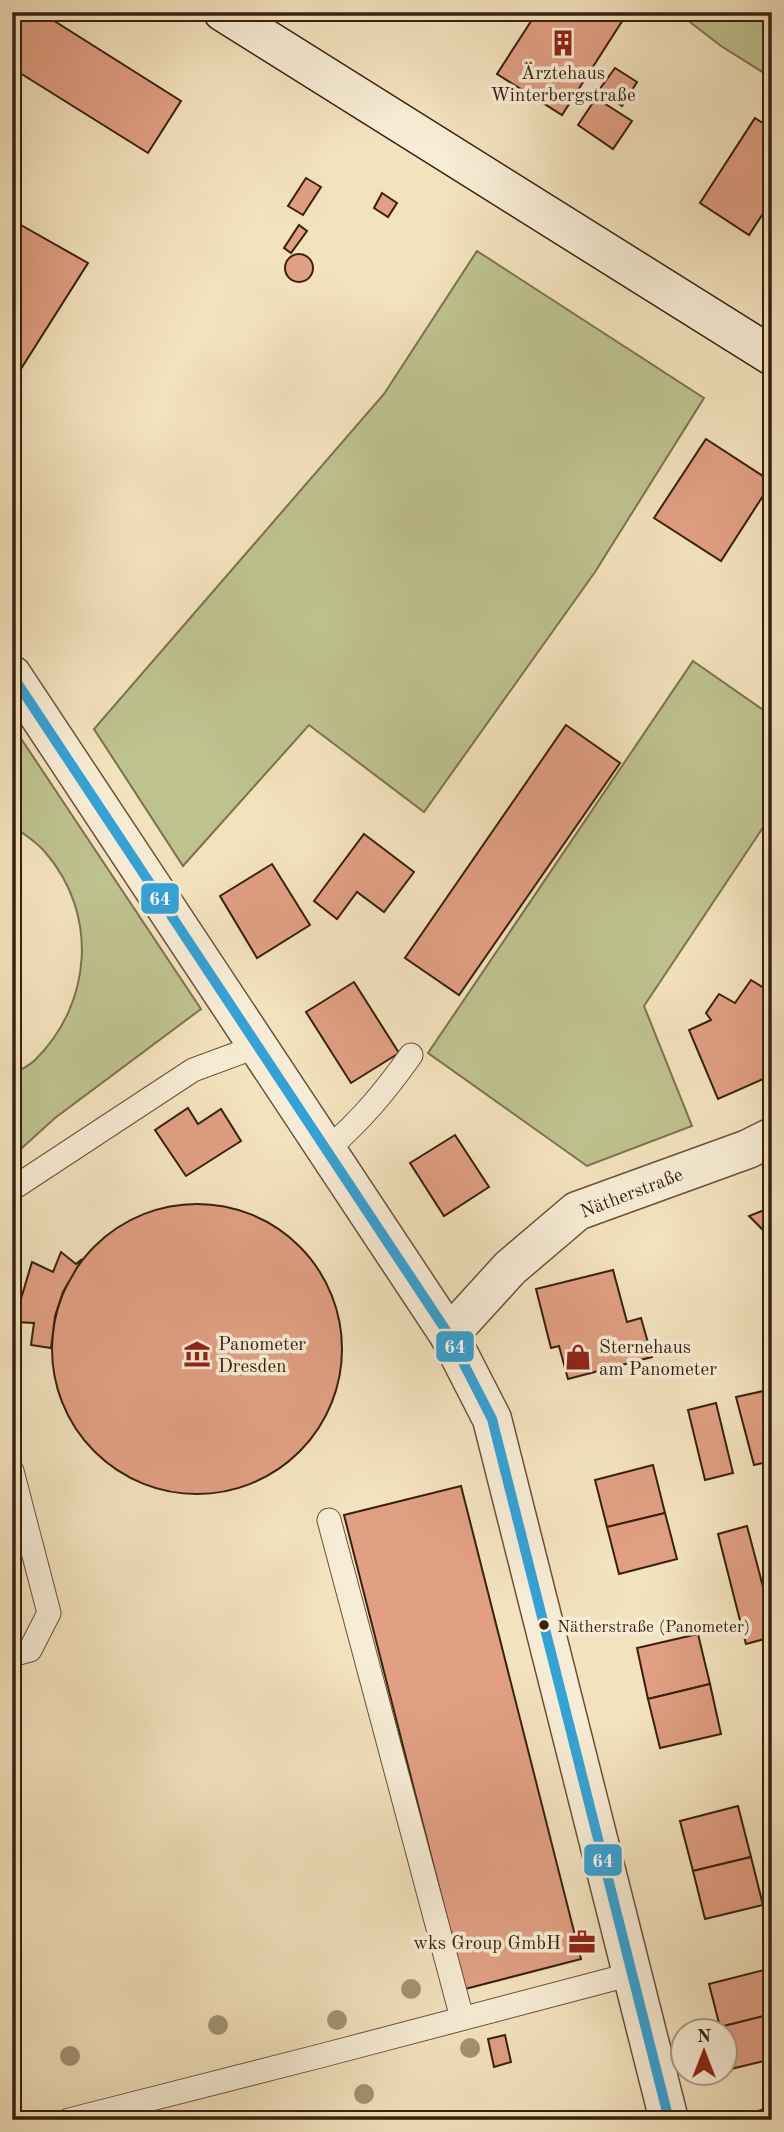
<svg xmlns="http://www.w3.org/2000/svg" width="784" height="2132" font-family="'Old Standard TT',serif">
<rect width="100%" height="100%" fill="#f3e2be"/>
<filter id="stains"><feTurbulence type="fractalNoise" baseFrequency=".00286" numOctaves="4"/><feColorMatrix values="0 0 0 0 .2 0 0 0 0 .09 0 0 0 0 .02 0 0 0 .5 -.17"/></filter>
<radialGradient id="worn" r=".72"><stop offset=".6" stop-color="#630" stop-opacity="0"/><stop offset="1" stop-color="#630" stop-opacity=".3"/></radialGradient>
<g fill="#bec28f" stroke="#7c714f" stroke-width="2">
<path d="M 677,12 L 772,12 L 772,78 L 721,46 Z"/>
<path d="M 477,251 L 704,398 L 595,572 L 424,812 L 309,725 L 183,866 L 94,729 L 384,394 Z"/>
<path d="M 693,661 L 772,716 L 772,814 L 644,1006 L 692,1126 L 587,1166 L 428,1053 Z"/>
<path d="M 12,725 L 201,1009 L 55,1118 L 12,1157 L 12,1075 C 20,1070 29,1066 35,1060 C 92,1004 99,914 45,852 C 37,842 23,834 12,825 Z"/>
</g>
<g fill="#e19f83" stroke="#39200f" stroke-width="2">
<path d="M 12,12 L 40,12 L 181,101 L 148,153 L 12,68 Z"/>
<path d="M 537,12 L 628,12 L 562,115 L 497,74 Z"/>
<path d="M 615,68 L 637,82 L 622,106 L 599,90 Z"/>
<path d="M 596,98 L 632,121 L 613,149 L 578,125 Z"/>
<path d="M 755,118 L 772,129 L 772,200 L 749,235 L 700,203 Z"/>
<path d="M 306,178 L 321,187 L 303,215 L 288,206 Z"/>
<path d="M 382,193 L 397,203 L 388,217 L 374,208 Z"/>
<path d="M 12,220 L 88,263 L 12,383 Z"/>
<path d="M 299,225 L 307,231 L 291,253 L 284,248 Z"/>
<circle cx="299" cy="268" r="14"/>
<path d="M 706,439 L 772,482 L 721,561 L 654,518 Z"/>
<path d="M 566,725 L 620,763 L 459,995 L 405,958 Z"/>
<path d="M 364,834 L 414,872 L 384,912 L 357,892 L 337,919 L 314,901 Z"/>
<path d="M 272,864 L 310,925 L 257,958 L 220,896 Z"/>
<path d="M 751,980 L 772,993 L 772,1075 L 718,1099 L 689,1030 L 711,1020 L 706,1013 L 719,994 L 735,1003 Z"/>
<path d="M 354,982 L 399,1053 L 351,1083 L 306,1012 Z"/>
<path d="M 188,1108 L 198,1124 L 221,1109 L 241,1141 L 186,1176 L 155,1130 Z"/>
<path d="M 455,1135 L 489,1187 L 444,1216 L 410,1163 Z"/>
<circle cx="197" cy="1349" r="145"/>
<path d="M 772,1207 L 772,1239 L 749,1216 Z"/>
<path d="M 61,1252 L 76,1264 L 82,1259 L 63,1292 L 55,1316 L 51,1348 L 31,1345 L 34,1323 L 14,1322 L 32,1262 L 53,1272 Z"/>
<path d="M 613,1270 L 627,1322 L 641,1318 L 652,1357 L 568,1379 L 559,1346 L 551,1348 L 536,1289 Z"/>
<path d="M 768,1390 L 772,1395 L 772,1461 L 754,1465 L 736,1397 Z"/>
<path d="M 716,1403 L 733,1473 L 705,1480 L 688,1410 Z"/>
<path d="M 653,1465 L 665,1513 L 607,1527 L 595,1480 Z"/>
<path d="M 461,1486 L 581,1959 L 465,1989 L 344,1515 Z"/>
<path d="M 665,1513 L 677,1559 L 619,1574 L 607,1527 Z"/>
<path d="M 747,1526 L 772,1621 L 772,1637 L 746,1644 L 718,1534 Z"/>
<path d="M 698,1634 L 710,1684 L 648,1699 L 637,1648 Z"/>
<path d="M 710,1684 L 721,1734 L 660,1748 L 648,1699 Z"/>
<path d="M 772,1703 L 772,1736 L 764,1705 Z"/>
<path d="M 738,1806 L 751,1857 L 693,1871 L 680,1821 Z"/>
<path d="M 751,1857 L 763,1905 L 705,1919 L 693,1871 Z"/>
<path d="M 772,1968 L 772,2014 L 720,2027 L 709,1984 Z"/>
<path d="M 772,2014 L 772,2059 L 731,2069 L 724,2044 L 724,2030 L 721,2030 L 720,2027 Z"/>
<path d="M 505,2035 L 511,2062 L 494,2067 L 488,2039 Z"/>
<path d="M 772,2107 L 772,2120 L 746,2120 L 744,2115 Z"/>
</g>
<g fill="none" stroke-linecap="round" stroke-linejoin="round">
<g stroke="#68503b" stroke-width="25">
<g id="service">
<path d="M 327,1150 C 362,1119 384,1093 411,1055"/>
<path d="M 12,1189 L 193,1070 L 258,1046"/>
<path d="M 12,1471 L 49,1613 L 30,1650 L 12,1655"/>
<path d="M 329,1520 L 462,2018"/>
<path d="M 69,2120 L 324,2055 L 632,1974"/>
</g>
</g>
<g stroke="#68503b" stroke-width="41">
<g id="minor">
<path d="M 12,675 L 449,1335 L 492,1419 L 669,2120"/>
<path d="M 449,1335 L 510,1268 L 577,1211 L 748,1149 L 772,1137"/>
</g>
</g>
<g stroke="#39200f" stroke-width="41">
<path id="secondary" d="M 223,12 L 772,356"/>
</g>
<use href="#service" stroke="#f7ecd5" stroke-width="23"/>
<use href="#minor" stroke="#f7ecd5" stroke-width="38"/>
<use href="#secondary" stroke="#f7ecd5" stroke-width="38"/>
<g stroke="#f7ecd5" stroke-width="16">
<path id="bus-1" d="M 12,675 L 449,1335 L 492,1419 L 669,2120"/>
</g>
<use href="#bus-1" stroke="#35a2d6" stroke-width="10"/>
</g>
<g fill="#a39273">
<circle cx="411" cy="1989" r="10"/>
<circle cx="337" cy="2020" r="10"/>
<circle cx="218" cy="2025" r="10"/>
<circle cx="470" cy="2048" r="10"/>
<circle cx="70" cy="2056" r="10"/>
<circle cx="364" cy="2094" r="10"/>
</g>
<defs>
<g id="building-bare" transform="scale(2.1)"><path d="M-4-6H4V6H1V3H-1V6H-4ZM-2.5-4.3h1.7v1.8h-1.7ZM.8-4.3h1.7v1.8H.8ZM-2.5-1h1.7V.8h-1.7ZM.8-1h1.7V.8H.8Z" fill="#8f2418" stroke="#f7ecd5" stroke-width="2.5" paint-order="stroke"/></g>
<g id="museum-bare" transform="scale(2.1)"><path d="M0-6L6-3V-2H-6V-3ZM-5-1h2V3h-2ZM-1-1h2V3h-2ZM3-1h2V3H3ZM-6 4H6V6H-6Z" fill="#8f2418" stroke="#f7ecd5" stroke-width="2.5" paint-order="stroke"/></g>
<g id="shop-bare" transform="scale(2.1)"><path d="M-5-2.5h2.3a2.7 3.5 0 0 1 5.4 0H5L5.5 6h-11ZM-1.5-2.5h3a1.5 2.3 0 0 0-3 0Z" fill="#8f2418" stroke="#f7ecd5" stroke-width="2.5" paint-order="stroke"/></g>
<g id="office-bare" transform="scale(2.1)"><path d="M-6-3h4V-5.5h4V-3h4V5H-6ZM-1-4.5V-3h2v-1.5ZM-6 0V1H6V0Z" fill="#8f2418" stroke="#f7ecd5" stroke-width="2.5" paint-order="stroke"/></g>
</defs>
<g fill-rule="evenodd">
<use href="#building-bare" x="563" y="43"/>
<use href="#museum-bare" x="197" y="1354"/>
<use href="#shop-bare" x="578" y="1357"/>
<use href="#office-bare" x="582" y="1942"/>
</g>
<circle fill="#39200f" stroke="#f7ecd5" stroke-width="2.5" cx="544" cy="1625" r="6"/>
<g text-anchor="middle" stroke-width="7" stroke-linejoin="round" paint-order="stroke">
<g font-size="17" fill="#39200f" stroke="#f7ecd5" text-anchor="start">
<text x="557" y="1632">Nätherstraße (Panometer)</text>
</g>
<g font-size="19" fill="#39200f" stroke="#f7ecd5" text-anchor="start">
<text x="563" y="79" text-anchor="middle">Ärztehaus<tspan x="563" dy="22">Winterbergstraße</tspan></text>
<text x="218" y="1350">Panometer<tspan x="218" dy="22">Dresden</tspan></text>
<text x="599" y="1353">Sternehaus<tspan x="599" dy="22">am Panometer</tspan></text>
<text x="561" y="1949" text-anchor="end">wks Group GmbH</text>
</g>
<g font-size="19" fill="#39200f" stroke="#f7ecd5">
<text transform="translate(631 1192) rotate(-21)" y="7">Nätherstraße</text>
</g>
</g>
<g stroke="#f7ecd5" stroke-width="2.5">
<rect x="140" y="882" width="40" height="33" rx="7" fill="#35a2d6"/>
<rect x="435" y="1330" width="40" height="33" rx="7" fill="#35a2d6"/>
<rect x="583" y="1843" width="40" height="34" rx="7" fill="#35a2d6"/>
</g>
<g font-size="19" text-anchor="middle" font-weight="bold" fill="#fff">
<text x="160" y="905">64</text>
<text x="455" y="1353">64</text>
<text x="603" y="1867">64</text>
</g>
<rect width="784" height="2132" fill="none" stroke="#f3e2be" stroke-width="42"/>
<rect x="14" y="14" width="756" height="2104" fill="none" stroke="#39200f" stroke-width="3.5"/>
<rect x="21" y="21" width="742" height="2090" fill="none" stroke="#39200f" stroke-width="2"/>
<g transform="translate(704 2052)"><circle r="33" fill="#f7ecd5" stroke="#ab9a86" stroke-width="2"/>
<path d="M0-5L12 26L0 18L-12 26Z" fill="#8f2418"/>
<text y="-10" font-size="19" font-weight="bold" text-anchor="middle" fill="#39200f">N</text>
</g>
<rect width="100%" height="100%" filter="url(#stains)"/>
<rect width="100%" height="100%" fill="url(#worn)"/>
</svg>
